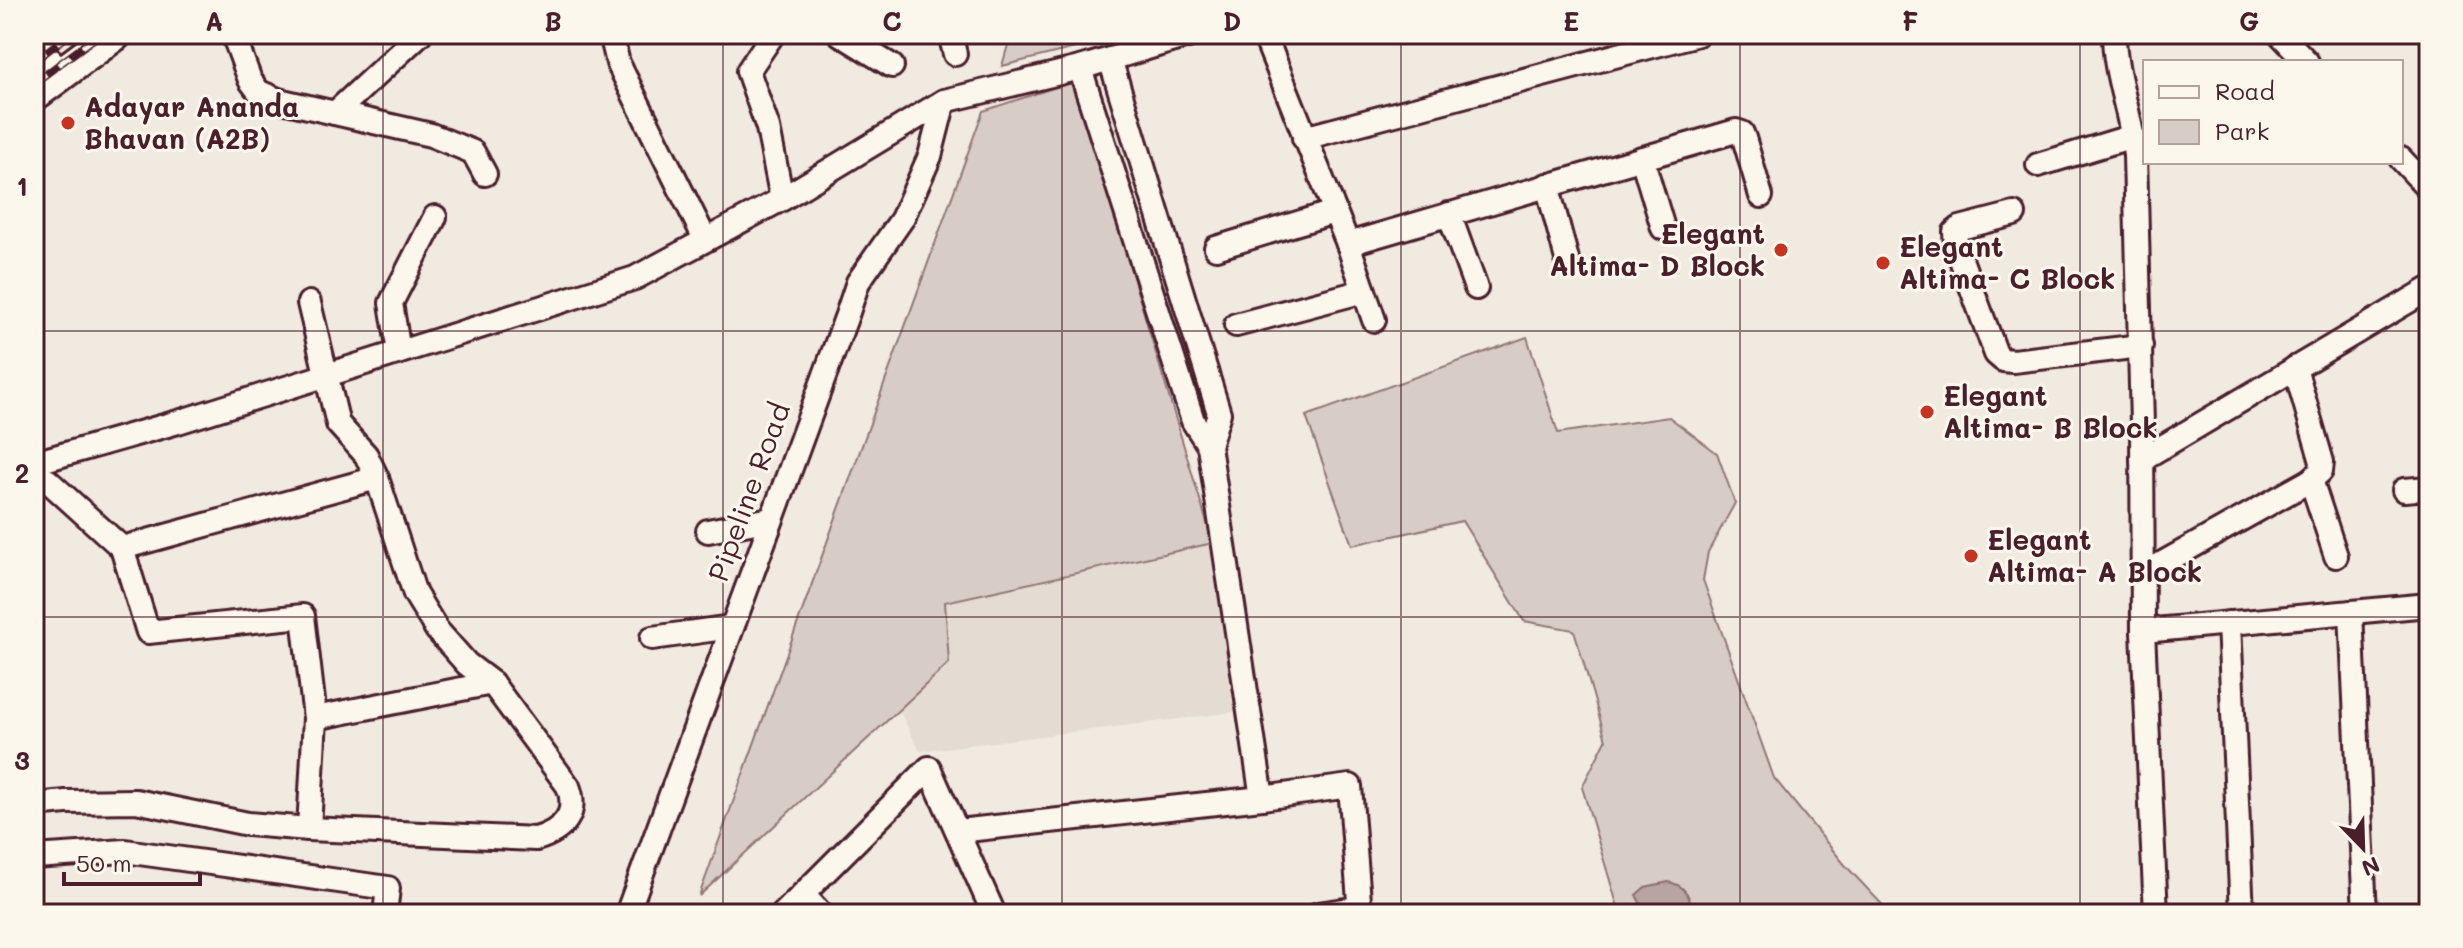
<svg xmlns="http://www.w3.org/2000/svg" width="2463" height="948" font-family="Mali,sans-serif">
<rect width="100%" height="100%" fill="#f0eae0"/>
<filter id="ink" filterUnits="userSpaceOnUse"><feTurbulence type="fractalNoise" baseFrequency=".0125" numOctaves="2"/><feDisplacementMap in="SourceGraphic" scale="16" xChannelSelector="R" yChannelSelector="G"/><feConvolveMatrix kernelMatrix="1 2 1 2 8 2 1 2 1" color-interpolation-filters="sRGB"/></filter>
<g filter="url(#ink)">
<path fill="#e4dbd2" d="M 1213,543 L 1234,712 L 920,751 L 899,710 L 949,663 L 945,602 Z"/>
<g fill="#d8ccc6" stroke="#917678" stroke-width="2">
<path d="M 1011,34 L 1132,34 L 1002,66 Z"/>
<path d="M 1074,81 L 1213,543 L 945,602 L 949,663 L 699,896 L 983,111 Z"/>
<path d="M 1527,337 L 1558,433 L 1669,417 L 1717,453 L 1735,503 L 1708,552 L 1703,580 L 1774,778 L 1845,865 L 1891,914 L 1620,914 L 1582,787 L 1606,740 L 1574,630 L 1524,621 L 1462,521 L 1352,545 L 1306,416 Z"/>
</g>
<path fill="#b8a4a2" stroke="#8c6f72" stroke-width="2" d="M 1668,882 C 1686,885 1691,897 1692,914 L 1646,914 L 1636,895 L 1645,887 Z"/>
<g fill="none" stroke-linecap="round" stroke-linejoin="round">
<g stroke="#4a1f2b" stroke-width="28">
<g id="minor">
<path d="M 233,34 L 250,80 L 259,92 L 278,100 L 431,135 L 473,152 L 485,174"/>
<path d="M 611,34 L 618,63 L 705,239"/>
<path d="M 773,34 L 748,71 L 768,128 L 782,199"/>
<path d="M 840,34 L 892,66"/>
<path d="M 950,34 L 955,54"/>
<path d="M 1264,34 L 1348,244 L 1374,320"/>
<path d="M 2114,34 C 2114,76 2132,115 2135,156 L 2142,424 L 2143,631 L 2156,914"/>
<path d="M 2280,34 L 2307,62"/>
<path d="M 1110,59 L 1219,413 L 1209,446"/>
<path d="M 1080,68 L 1193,421 L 1209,446 L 1262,798 L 1350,786 L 1360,914"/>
<path d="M 335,113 L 420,34"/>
<path d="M 1304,138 L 1698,34"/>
<path d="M 1642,158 L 1663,228"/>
<path d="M 2401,159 L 2429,189"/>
<path d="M 2038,165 L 2133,136"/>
<path d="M 1547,185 L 1568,263"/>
<path d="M 1449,214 L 1476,288"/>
<path d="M 2014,214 L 1960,228 L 1955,232 L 1956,246 L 1996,354 L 2003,360 L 2013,361 L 2141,346"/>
<path d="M 1348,244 L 1736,131 L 1742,133 L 1744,138 L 1761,196"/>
<path d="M 1216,248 L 1334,212"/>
<path d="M 309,303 L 338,424 L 366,455 L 377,478"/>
<path d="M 1236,325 L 1364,291"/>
<path d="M 399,352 L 391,303 L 435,217"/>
<path d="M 2142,459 L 2429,289"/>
<path d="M 34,463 L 178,422 L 635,278 L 782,199 L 944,101 L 1080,68 L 1194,34"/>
<path d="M 2311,480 L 2336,556"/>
<path d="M 34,482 L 47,480 L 122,548 L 148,632 L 303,616 L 315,718 L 309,829 L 248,824 L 136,801 L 66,802 L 34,805"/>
<path d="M 2404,490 L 2429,488"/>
<path d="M 708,531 L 771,519"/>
<path d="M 122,548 L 377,478 L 415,594 L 437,630 L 467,664 L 492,683 L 568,786 C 579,814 563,831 536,839 L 309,829"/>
<path d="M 2143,574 L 2311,480 L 2321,471 L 2322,462 L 2295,368"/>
<path d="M 2351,612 L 2365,914"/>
<path d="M 2229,623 L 2242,914"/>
<path d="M 2143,631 L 2429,605"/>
<path d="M 652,638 L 731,627"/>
<path d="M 315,718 L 492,683"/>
<path d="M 958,831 L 1262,798"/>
<path d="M 34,857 L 125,851 L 388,888 L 385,914"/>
<path d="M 803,894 L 821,914"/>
<path d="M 627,914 L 847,315 L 858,282 L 902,219 L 930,156 L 944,101"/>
<path d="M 783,914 L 929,768 L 994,914"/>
<path d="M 1318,914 L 1359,908"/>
</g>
</g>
<g stroke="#4a1f2b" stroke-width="34">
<path id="major" d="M 34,46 L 60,74"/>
</g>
<g stroke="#4a1f2b" stroke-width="38">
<g id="highway">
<path d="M 34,43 L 44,34"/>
<path d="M 34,94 L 115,34"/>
</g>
</g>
<use href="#minor" stroke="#fbf7ec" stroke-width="22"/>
<use href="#major" stroke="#fbf7ec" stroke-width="28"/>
<use href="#highway" stroke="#fbf7ec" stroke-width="32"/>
<g stroke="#4a1f2b" stroke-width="8">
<g id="rail">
<path d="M 34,61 L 70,34"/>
<path d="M 34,83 L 100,34"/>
</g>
</g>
<use href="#rail" stroke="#fbf7ec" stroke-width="5" stroke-dasharray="15" stroke-linecap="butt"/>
</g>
</g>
<path fill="none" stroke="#4a1f2b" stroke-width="2" stroke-opacity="0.55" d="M 383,34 L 383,914M 723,34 L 723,914M 1062,34 L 1062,914M 1401,34 L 1401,914M 1740,34 L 1740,914M 2080,34 L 2080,914M 34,331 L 2429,331M 34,617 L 2429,617"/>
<g fill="#c8321e" stroke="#fbf7ec" stroke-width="3">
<circle cx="68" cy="123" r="8"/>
<circle cx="1781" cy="250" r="8"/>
<circle cx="1883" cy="263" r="8"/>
<circle cx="1927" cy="412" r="8"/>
<circle cx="1971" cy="556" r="8"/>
</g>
<g text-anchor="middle" stroke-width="6" stroke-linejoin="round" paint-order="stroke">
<g font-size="28" font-weight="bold" fill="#4a1f2b" stroke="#fbf7ec" text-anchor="start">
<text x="84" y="117">Adayar Ananda<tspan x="84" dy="32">Bhavan (A2B)</tspan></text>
<text x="1765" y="244" text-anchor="end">Elegant<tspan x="1765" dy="32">Altima- D Block</tspan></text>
<text x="1899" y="257">Elegant<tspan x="1899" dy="32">Altima- C Block</tspan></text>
<text x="1943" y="406">Elegant<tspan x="1943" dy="32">Altima- B Block</tspan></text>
<text x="1987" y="550">Elegant<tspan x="1987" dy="32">Altima- A Block</tspan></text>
</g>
<g font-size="28" fill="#4a1f2b" stroke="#fbf7ec">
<text transform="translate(749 492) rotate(-70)" y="10">Pipeline Road</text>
</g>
</g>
<rect width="2463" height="948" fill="none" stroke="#fbf7ec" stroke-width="88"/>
<rect x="2143" y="60" width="260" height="104" fill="#fbf7ec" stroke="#b4a19f" stroke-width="2"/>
<rect x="2159" y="86" width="40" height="12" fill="#fbf7ec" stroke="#b4a19f" stroke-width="2"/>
<text x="2215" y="100" font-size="24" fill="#4a1f2b">Road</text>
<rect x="2159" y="120" width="40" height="24" fill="#d8ccc6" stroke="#b4a19f" stroke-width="2"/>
<text x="2215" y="140" font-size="24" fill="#4a1f2b">Park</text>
<g transform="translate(2363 848) rotate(157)" stroke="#fbf7ec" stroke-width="6" paint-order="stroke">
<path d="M0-6L14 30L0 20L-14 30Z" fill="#4a1f2b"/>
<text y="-12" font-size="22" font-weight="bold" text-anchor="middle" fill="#4a1f2b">N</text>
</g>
<path d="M64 872v12h136v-12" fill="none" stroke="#4a1f2b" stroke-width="4"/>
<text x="76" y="872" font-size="24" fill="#4a1f2b" stroke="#fbf7ec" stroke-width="6" paint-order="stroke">50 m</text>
<rect x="44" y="44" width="2375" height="860" fill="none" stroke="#4a1f2b" stroke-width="3"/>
<g font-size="26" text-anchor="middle" font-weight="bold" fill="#4a1f2b">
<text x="214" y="31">A</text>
<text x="553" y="31">B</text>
<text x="892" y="31">C</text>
<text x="1232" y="31">D</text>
<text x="1571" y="31">E</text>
<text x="1910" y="31">F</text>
<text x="2249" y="31">G</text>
<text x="22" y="196">1</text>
<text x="22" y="483">2</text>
<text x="22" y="770">3</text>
</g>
</svg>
